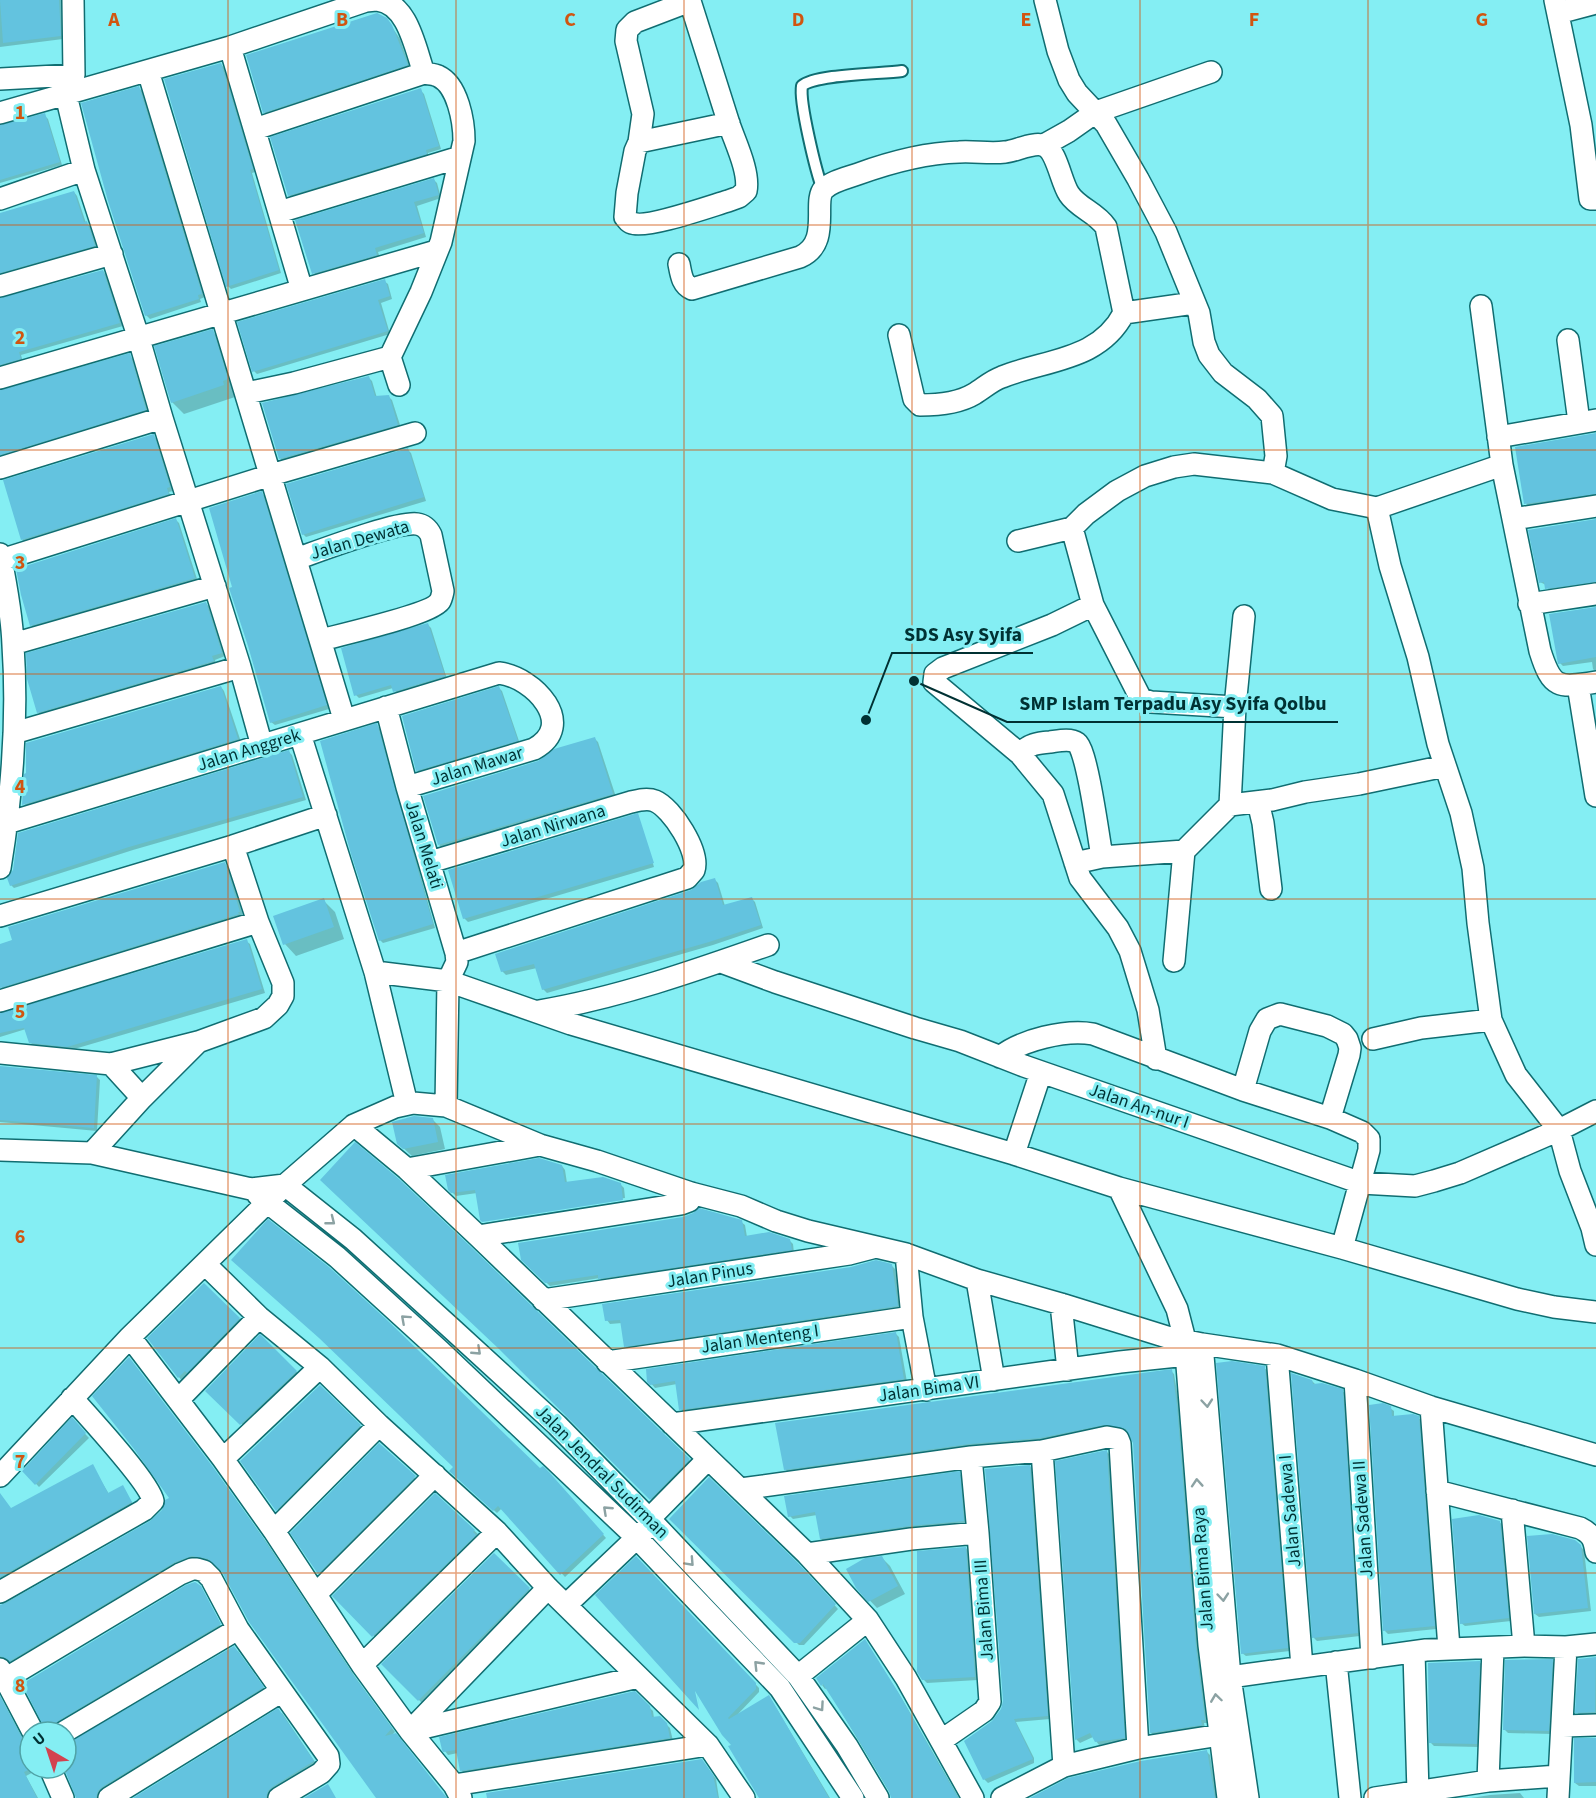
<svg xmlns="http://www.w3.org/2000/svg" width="1596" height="1798" font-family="'Source Sans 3',sans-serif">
<rect width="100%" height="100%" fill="#84eef3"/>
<!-- shadow -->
<path fill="#0003" d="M0,0H62L63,39L0,47Z
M390,24L400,39L410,68L268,116L264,112Z
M221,64L224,68L255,172L252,173L281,273L231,289L228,286Z
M139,88L142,91L205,297L200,299L201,302L150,319L146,315Z
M420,90L424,94L441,149L428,153L429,157L293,199L289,195Z
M44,115L48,119L62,165L0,183V127Z
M434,180L437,183L441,198L417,206L426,237L378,252L380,258L317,276L314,273Z
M74,192L77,196L86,223L90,226L98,249L0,277V214Z
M103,271L106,275L123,326L21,355L23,362L0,370V300Z
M384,281L388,284L392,299L381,303L390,334L257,374L254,371Z
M212,331L224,343L239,391L234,393L235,397L184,414L172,402Z
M129,355L133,359L149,413L0,459V392Z
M369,378L372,381L377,398L389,397L392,400L401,428L284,462L280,459Z
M1596,434V497L1529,507L1526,504Z
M153,436L157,439L173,491L169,492L171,497L25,543L22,540Z
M408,450L411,453L426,501L306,537L303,534Z
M261,493L265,496L329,709L275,725L271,722L234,588Z
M176,520L179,523L198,582L35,628L31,625Z
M1596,520V586L1550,592L1546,585L1540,582Z
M206,603L209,607L225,656L215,660L216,665L42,716L38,712Z
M1596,608V672L1593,669L1592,662L1563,666L1560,663Z
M427,624L431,628L447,679L398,695L393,688L359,698L356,695Z
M221,687L224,691L241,742L27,808L24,805Z
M499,688L502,691L520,744L421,774L417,770Z
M377,725L380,729L435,928L383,943L380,940Z
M595,739L598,742L616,797L442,848L439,845L538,763Z
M289,752L292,755L306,800L133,850L14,888L11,885Z
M638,815L654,867L468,922L464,918Z
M224,863L228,867L243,915L241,916L242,918L5,991L1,987L0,945Z
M714,879L718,883L725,906L751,898L755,902L763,928L713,945L547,993L543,989L537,968L506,975L502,971L692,891Z
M323,900L335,912L344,939L296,956L285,944Z
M246,941L250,944L265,993L71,1050L34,1046L30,1042L26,1029L0,1037V1015Z
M0,1067L97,1077L100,1080L97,1131L0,1122Z
M432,1119L440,1127L445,1149L412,1156L398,1143Z
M562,1166L565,1170L567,1183L620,1184L624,1188L625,1198L482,1220L477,1193L456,1196L449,1189Z
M626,1201V1203L487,1225L485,1223Z
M741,1222L745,1225L747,1237L789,1240L793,1244L794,1253L603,1282L600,1278L550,1286L522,1259Z
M468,1246L692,1463L654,1502L505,1353Z
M891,1265L895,1269L901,1309L629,1349L625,1346L622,1323L610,1324L607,1320Z
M204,1285L243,1322L191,1375L189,1373L182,1381L149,1338Z
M896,1334L899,1337L907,1382L684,1413L681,1409L677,1384L655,1388L649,1381Z
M260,1337L300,1375L245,1427L207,1391Z
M1264,1368L1268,1371L1290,1651L1246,1656L1242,1653Z
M1171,1371L1174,1374L1180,1409L1199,1651L1208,1723H1204L1205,1728L1155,1736L1151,1733L1134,1443L1128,1431L1109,1427L1044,1441L789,1473L785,1469Z
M1312,1381L1316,1385L1342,1391L1346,1394L1360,1636L1317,1641L1314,1638Z
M320,1387L363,1429L280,1513L242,1461Z
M1390,1408L1394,1411V1418H1418L1422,1421L1436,1629L1388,1634L1385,1631Z
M72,1420L89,1438L39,1487L24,1471Z
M380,1445L418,1481L322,1576L292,1533Z
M1107,1452L1110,1455L1127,1741L1099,1745L1093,1737L1080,1743L1076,1739L1057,1462Z
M92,1466L109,1494L123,1487L134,1506L0,1583V1510L12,1509Z
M1030,1466L1033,1470L1050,1719L1016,1722L1034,1758V1763L988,1783L984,1779L993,1722L1002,1710L1004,1701Z
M540,1470L552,1477L606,1538L565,1577L502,1508L497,1513L454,1474Z
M216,1472L267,1543L355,1677L395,1732L391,1736L447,1798H378L223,1571L217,1565L202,1559L192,1560L14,1664L4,1659L0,1661V1606L151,1522Z
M959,1473L962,1476L967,1524L825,1542L821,1539L817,1515L793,1519L790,1516Z
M435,1495L478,1534L475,1537L478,1539L377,1639L334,1596Z
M671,1518L801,1568L838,1609L804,1645H799Z
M1499,1522L1503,1525L1511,1621L1465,1626L1461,1623Z
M1575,1541L1584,1550L1591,1611L1539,1617L1535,1614Z
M966,1548L969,1552L978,1680L927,1683L923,1679Z
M494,1555L532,1592L422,1703L383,1664Z
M636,1558L759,1688V1692L738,1714L772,1701L830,1798H761L734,1746L697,1693L700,1709L695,1684Z
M882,1558L890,1566L905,1594L877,1608L857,1587Z
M199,1587L222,1629L55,1732H47L24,1684Z
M865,1641L901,1697L959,1798H893L827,1688L825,1689L822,1685Z
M238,1651L266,1691L100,1798H78L65,1768L66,1746Z
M1596,1658V1716H1580L1577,1712L1580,1660Z
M1552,1661L1555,1664L1552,1734L1508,1733L1504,1729Z
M1479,1662L1483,1665L1479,1747L1434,1746L1431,1743Z
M634,1693L653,1711L654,1718H660L670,1728L673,1741L465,1774L461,1770L458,1753L448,1755L445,1751Z
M0,1696L25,1743L30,1745V1768H41L26,1776L38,1798H0Z
M282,1713L317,1765L271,1798H136Z
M1596,1738V1786H1579L1575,1783Z
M1207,1752L1210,1755L1217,1798H1033Z
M705,1764L716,1779L719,1798H488Z
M1520,1793L1524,1798H1471L1490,1795Z"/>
<!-- building -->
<path fill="#63c3df" d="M0,0H59L61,36L3,43Z
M377,13L387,18L392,25L408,65L263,113L246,55Z
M221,63L253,169L250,170L279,270L226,287L164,79Z
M139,86L202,294L198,295L199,299L145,316L108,201L81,103Z
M421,88L439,146L426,150L427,154L288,196L270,137Z
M45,113L60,162L0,180V125Z
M434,178L439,195L414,202L424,233L375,248L377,255L312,274L295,220Z
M74,191L84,222L87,221L95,246L0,273V213Z
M103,270L120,323L19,352L21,359L0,365V298Z
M385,279L390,296L378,300L388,331L252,372L237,322Z
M213,329L228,379L223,381L224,385L171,403L154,346Z
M130,353L146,410L0,455V390Z
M369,376L375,396L389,395L398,425L279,459L262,403Z
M1596,433V494L1524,504L1515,447Z
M154,434L170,487L167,488L169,494L21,540L3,480Z
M408,448L424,497L302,535L286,484Z
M262,491L327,705L270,723L248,646L229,588L232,587L209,508Z
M176,518L195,578L30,626L21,595L16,569Z
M1596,519V582L1545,589L1544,582L1539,583L1528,530Z
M206,602L222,653L212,656L214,661L37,713L27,679L26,653Z
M1596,607V657L1558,664L1549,614Z
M428,623L445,676L393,692L391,685L354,696L341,648Z
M221,686L238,739L22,805L24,774L26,773V743Z
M499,686L518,741L416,771L402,716Z
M377,723L433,924L379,941L351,854L320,741Z
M595,737L613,794L438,845L423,796L538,761L554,749Z
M289,750L303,797L129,847L10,886L7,878L13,870L18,833Z
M638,813L654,863L463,919L448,870Z
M225,862L240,912H238L239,914L0,988V944L12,940L8,927Z
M715,878L723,905L752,897L761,925L709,942L542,990L534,964L501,972L495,954L691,890L701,882Z
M324,898L334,927L283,945L273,916Z
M247,939L262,989L67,1047L29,1043L24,1028L0,1033V1013Z
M0,1066L97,1075L94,1128L0,1120Z
M414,1116L433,1118L438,1142L403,1149L397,1144L392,1122Z
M355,1142L399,1179L469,1245L690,1459L650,1500L499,1349L320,1180Z
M539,1158L562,1165L565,1182L603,1177L621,1183L623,1200L482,1222L480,1220L475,1190L451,1193L448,1190L445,1175Z
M699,1208L742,1220L745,1236L769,1232L790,1239L792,1250L598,1279V1275L545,1283L521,1260L518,1243L683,1217L693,1213Z
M268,1219L329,1267L387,1320L540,1468L543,1466L549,1472L604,1534L560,1575L498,1506L493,1511L449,1471L453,1467L319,1338L231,1260Z
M876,1260L892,1264L898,1306L624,1347L620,1320L605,1321L602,1304L851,1267Z
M204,1283L240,1318L187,1373L185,1371L178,1378L147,1338Z
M896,1332L904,1379L679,1410L675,1381L650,1385L647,1382L646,1369Z
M260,1334L297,1371L240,1425L205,1391Z
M129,1357L213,1467L263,1538L351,1672L392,1728L385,1736L396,1733L447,1798H376L249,1622L222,1572L208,1559L192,1556L175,1562L10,1661L0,1656V1605L6,1603L150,1521L162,1510L165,1500L169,1498L134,1449L92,1396Z
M1232,1361L1265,1366L1288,1648L1241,1654L1216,1363Z
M1172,1369L1177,1405L1196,1647L1205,1720H1201L1202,1725L1150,1733L1133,1443L1126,1429L1104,1425L1040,1438L969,1444L784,1470L775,1423Z
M1291,1373L1312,1380L1313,1384L1322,1383L1343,1389L1358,1633L1312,1638Z
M320,1385L361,1425L276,1511L240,1461Z
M1383,1403L1391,1406L1392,1416L1413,1414L1419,1416L1435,1626L1383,1631L1369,1405Z
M72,1417L86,1433L35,1485L22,1471Z
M379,1443L416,1476L318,1574L290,1533Z
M1107,1450L1125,1738L1095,1742L1090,1733L1075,1740L1055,1461Z
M93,1464L108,1493L123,1485L132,1502L0,1577V1493L11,1508Z
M1030,1465L1048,1716L1014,1719L1033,1759L983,1780L964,1741L992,1721L1001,1709L1003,1701L985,1469Z
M960,1471L964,1521L909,1526L820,1539L815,1512L788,1517L784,1496Z
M709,1477L798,1563L836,1604L800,1643H794L669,1519Z
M435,1493L475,1530L473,1532L476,1535L372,1637L332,1596Z
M1479,1515L1500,1521L1509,1618L1460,1624L1452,1519Z
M1552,1534L1575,1540L1581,1545L1588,1608L1534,1614L1527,1536Z
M966,1547L975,1677L922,1680L917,1672V1551Z
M494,1553L530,1588L418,1701L381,1664Z
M636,1556L756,1683V1689L728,1718L729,1719L769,1695L829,1798H759L728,1746L731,1745L722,1735L695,1691L699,1710L595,1595Z
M882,1556L898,1586L868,1602L856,1588L846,1569L865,1558Z
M195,1582L201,1586L221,1624L58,1721L52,1727L46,1731L22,1684L186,1585Z
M865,1639L898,1692L958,1798H891L889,1791L858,1739L823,1684L821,1686L816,1678Z
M234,1646L264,1687L102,1787L98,1791L96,1798H76L64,1768H66V1744Z
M1596,1657L1595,1712L1575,1713L1578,1659Z
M1553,1659L1549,1731L1503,1730L1505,1660Z
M1480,1661L1477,1744L1429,1743L1428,1663Z
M635,1691L650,1706L652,1717L660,1716L667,1723L670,1738L460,1771L456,1750L443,1752L442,1750L439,1737Z
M0,1696L22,1738L30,1744V1769L24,1772L37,1798H0Z
M278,1708L314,1761L272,1787L268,1791L266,1798H133Z
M1574,1738H1596V1782L1574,1783Z
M1207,1750L1215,1798H1030L1068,1778L1141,1761Z
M702,1759L713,1775L718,1798H487L486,1793Z
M328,1784L336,1798H304Z"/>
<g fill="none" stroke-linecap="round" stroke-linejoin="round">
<!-- service casing -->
<g stroke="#106d71" stroke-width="14">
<path id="service" d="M823,190C816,172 799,102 802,86C815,74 881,74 902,71"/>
</g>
<!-- minor casing -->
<g stroke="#106d71" stroke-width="24">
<path id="minor" d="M690,0V1C703,42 716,83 729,124C735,142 750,172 746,191L739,197L728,201C711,206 646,229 632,223C628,222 628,220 625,217L627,193L635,151L639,142L643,114L626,41L627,30L635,22L690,1
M1045,0L1058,51L1069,80L1077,93L1106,124L1138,179L1166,232L1199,313L1204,342L1209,355L1223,373L1257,399L1272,416L1276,456L1273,473L1332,499L1377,508L1390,566L1418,657L1438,744L1461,813L1473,868L1478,923L1491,1020L1516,1075L1559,1130L1570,1171L1592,1228L1596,1245
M1555,0L1581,125L1590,199H1596
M1558,13L1596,3
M230,47L302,290
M148,71L344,719
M0,79L74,75L73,0
M66,95L84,170L139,339L162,418L240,667L262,746
M0,113L230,47L366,1L376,0
M255,129L424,73
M639,142L729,123
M1044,145L1069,131L1096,112L1211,72
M0,199L84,170
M279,212L460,157
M679,264C681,274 682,285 692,289L800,257C832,243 812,201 824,189C832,181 847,178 858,174C891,162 924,153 959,152C975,151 990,154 1005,152C1016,151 1035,141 1045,146C1057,152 1061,182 1069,194C1078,208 1096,212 1106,227L1124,313
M0,286L112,254
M1481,306L1502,465L1540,651C1552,689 1558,688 1596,682
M899,335L914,399L920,405C938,405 959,403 974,394C984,388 991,381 1002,377C1047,359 1099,361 1124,313L1194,303
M1568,340L1579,422
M390,357L399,385
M0,378L436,251
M247,393L294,383L390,357L421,292L441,242L464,141C464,122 458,85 438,76C434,74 428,74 424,73C415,48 408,3 377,0
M1498,437L1596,420
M0,468L162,418
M1377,508L1502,465
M1513,519L1596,506
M1072,528L1093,605L1052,625L943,668L935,674L934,682L1020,754L1053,794L1080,878L1118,928L1130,951L1148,1010L1156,1059
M1018,541L1072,528L1086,514L1117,491L1145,476L1174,467L1194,464L1273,473
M0,554C6,584 12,615 13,645C18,719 12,795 0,868
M296,559C319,551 397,521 417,524C424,525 428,529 431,535L443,591C443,592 441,600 440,601C432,614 340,635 321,640
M1,560L271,475L415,433
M1529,604L1596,594
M1093,605L1141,699L1151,702L1235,707
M13,644L215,586
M1578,685L1596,796
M386,707L407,787L456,953L457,962L448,981L446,1106
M14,733L240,667
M300,734L375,972L407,1104
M1020,754C1028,744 1038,743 1050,742C1058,741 1070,738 1077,743C1087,750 1099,840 1102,857
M1258,802L1263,823L1271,889
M1230,805L1235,707L1244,616
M7,823L499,673C534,677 578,725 534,749L407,787
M430,862L631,802C639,800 648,798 655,801C672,808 700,852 694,870L687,878L456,953
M1075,863L1102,857L1184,851L1230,805L1272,800L1305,792L1359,784L1445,766
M0,916L233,846L326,815
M1174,961L1184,851
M721,962L775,982L915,1028L960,1041L1024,1066L1361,1183L1415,1186L1434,1181L1460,1173L1559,1130L1596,1111
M375,972L448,981L571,1024L1014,1154L1119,1188L1342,1248L1517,1299L1554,1307L1596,1312
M0,1001L258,922
M539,1011C617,998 694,971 768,945
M1373,1039L1421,1028L1491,1020
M0,1053L111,1064L198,1042L264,1018L278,1005L283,996V983L258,922L233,846
M1000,1057C1021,1040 1066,1029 1093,1034L1243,1090L1330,1118L1362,1132L1369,1139V1150L1342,1248
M111,1064L142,1098
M1243,1090L1260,1031L1267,1019L1280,1014L1327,1026L1343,1034L1347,1039L1350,1048L1349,1055L1330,1118
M354,1125L407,1169L478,1236L807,1554L868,1620L906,1678L973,1798
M0,1150L92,1153L251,1189L285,1185L353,1239L451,1328L557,1425L658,1528L798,1676L847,1746L878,1798
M92,1153L142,1098L197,1043
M1014,1154L1041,1072
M407,1169L540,1145
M1119,1188L1177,1309L1185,1340L1209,1645L1228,1798
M258,1195L337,1257L440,1351L636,1537L780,1688L853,1798
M478,1236L681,1204L689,1201L691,1193
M906,1254L912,1317L926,1390
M205,1264L259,1317L320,1367L379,1425L497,1532L548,1588L708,1745L744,1798
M977,1280L994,1380
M543,1300L849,1254L872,1248
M1061,1304L1068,1370
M130,1337L223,1459L274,1531L362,1665L410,1731L454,1785L461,1798
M1202,1344L1230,1677L1248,1798
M1277,1355L1302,1667
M607,1362L912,1317
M1355,1380L1372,1658
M179,1399L259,1317
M1431,1407L1449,1648
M672,1424L1120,1362L1187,1355
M1042,1451L1064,1766
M223,1459L320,1367
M0,1476L130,1337L285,1185L354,1125L395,1107L413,1103L446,1106L540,1145L597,1161L691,1193L741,1206L776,1221L808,1231L906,1254L977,1280L1061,1304L1167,1337L1202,1344L1277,1355L1355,1380L1431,1407L1596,1455
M741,1489L971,1457L1042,1451L1107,1437L1118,1439L1120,1444L1138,1748
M1437,1491L1580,1528C1592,1534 1594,1539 1596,1552
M1512,1510L1524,1646
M649,1519L708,1459
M274,1531L379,1425
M807,1554L911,1539L978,1533
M0,1592L144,1510L153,1501C150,1483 88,1416 72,1398
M316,1594L435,1475
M566,1605L646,1529
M1414,1652L1418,1793
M1336,1662L1350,1798
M362,1665L497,1532
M0,1669L33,1732
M798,1676L868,1620
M1230,1677L1426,1650L1524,1646L1566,1647L1596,1644
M5,1679L180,1574L192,1569H197L204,1571L211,1578L238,1629L328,1756L329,1764L321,1773L279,1798
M1563,1726L1596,1725
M410,1731L638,1677
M410,1731L548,1588
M64,1732L238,1629
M942,1740L984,1711L990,1702L978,1533L971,1457
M50,1768L63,1798
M1488,1781L1493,1648
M454,1785L708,1745
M109,1798L282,1691
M1002,1798L1064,1766L1138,1748L1233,1733
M1375,1798L1488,1781L1558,1776
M1558,1798L1566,1647"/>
</g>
<!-- service -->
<use href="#service" stroke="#fff" stroke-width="10"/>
<!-- minor -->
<use href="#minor" stroke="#fff" stroke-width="21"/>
</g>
<!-- one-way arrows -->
<defs><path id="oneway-chevron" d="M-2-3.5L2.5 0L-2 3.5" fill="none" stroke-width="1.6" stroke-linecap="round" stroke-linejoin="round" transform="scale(1.5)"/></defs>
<g stroke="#8ca2a3">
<use href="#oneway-chevron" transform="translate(331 1221) rotate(38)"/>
<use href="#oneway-chevron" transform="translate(405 1319) rotate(-138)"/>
<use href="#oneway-chevron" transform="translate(477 1351) rotate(43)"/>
<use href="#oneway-chevron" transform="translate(1207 1403) rotate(85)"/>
<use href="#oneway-chevron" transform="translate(1197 1483) rotate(-94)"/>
<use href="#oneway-chevron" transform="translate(607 1510) rotate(-137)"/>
<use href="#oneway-chevron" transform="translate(690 1562) rotate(47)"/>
<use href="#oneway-chevron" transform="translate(1223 1597) rotate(85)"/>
<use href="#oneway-chevron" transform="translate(758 1665) rotate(-134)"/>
<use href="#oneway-chevron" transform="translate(1216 1698) rotate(-98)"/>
<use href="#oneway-chevron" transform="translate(820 1707) rotate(55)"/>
</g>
<!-- grid -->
<path fill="none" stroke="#d15510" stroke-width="1.5" stroke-opacity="0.55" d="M228,0V1798M456,0V1798M684,0V1798M912,0V1798M1140,0V1798M1368,0V1798M0,225H1596M0,450H1596M0,674H1596M0,899H1596M0,1124H1596M0,1348H1596M0,1573H1596"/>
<g text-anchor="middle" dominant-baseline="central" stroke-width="6" stroke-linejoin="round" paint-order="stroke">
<!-- street labels -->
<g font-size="18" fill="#003133" stroke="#84eef3">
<text transform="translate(360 540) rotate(-16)">Jalan Dewata</text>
<text transform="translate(249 750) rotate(-17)">Jalan Anggrek</text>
<text transform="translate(477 766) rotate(-17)">Jalan Mawar</text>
<text transform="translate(553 826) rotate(-17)">Jalan Nirwana</text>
<text transform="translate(424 845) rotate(73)">Jalan Melati</text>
<text transform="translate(1139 1106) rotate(19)">Jalan An-nur I</text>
<text transform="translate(710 1275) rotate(-9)">Jalan Pinus</text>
<text transform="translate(760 1339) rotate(-8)">Jalan Menteng I</text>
<text transform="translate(929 1389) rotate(-8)">Jalan Bima VI</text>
<text transform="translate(602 1472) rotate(45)">Jalan Jendral Sudirman</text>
<text transform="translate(1290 1511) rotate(-95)">Jalan Sadewa I</text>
<text transform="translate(1363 1519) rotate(-94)">Jalan Sadewa II</text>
<text transform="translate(1203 1569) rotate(-94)">Jalan Bima Raya</text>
<text transform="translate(984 1610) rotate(-94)">Jalan Bima III</text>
</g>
</g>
<g font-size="20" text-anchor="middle" font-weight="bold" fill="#d15510" stroke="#84eef3" stroke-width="6" stroke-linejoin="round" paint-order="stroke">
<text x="114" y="26">A</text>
<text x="342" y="26">B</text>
<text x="570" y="26">C</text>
<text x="798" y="26">D</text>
<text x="1026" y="26">E</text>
<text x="1254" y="26">F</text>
<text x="1482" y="26">G</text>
<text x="20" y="119">1</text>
<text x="20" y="344">2</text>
<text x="20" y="569">3</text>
<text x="20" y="793">4</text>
<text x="20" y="1018">5</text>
<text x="20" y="1243">6</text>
<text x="20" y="1468">7</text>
<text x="20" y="1692">8</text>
</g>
<!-- callouts -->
<path fill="none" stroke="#003133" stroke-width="2" d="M866 720L892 653H1033M914 681L1007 722H1338"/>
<g fill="#003133" stroke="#84eef3" stroke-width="2">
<circle cx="866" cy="720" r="6"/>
<circle cx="914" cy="681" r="6"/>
</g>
<g font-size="20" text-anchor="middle" font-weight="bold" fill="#003133" stroke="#84eef3" stroke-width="6" stroke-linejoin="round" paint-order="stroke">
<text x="963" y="641">SDS Asy Syifa</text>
<text x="1173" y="710">SMP Islam Terpadu Asy Syifa Qolbu</text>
</g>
<!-- north arrow -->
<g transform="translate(48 1750) rotate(321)"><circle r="28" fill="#84eef3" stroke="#4fa2a6" stroke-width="1.5"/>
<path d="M0-4.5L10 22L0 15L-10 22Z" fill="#d2424f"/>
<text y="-9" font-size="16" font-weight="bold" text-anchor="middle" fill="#003133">U</text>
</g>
</svg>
